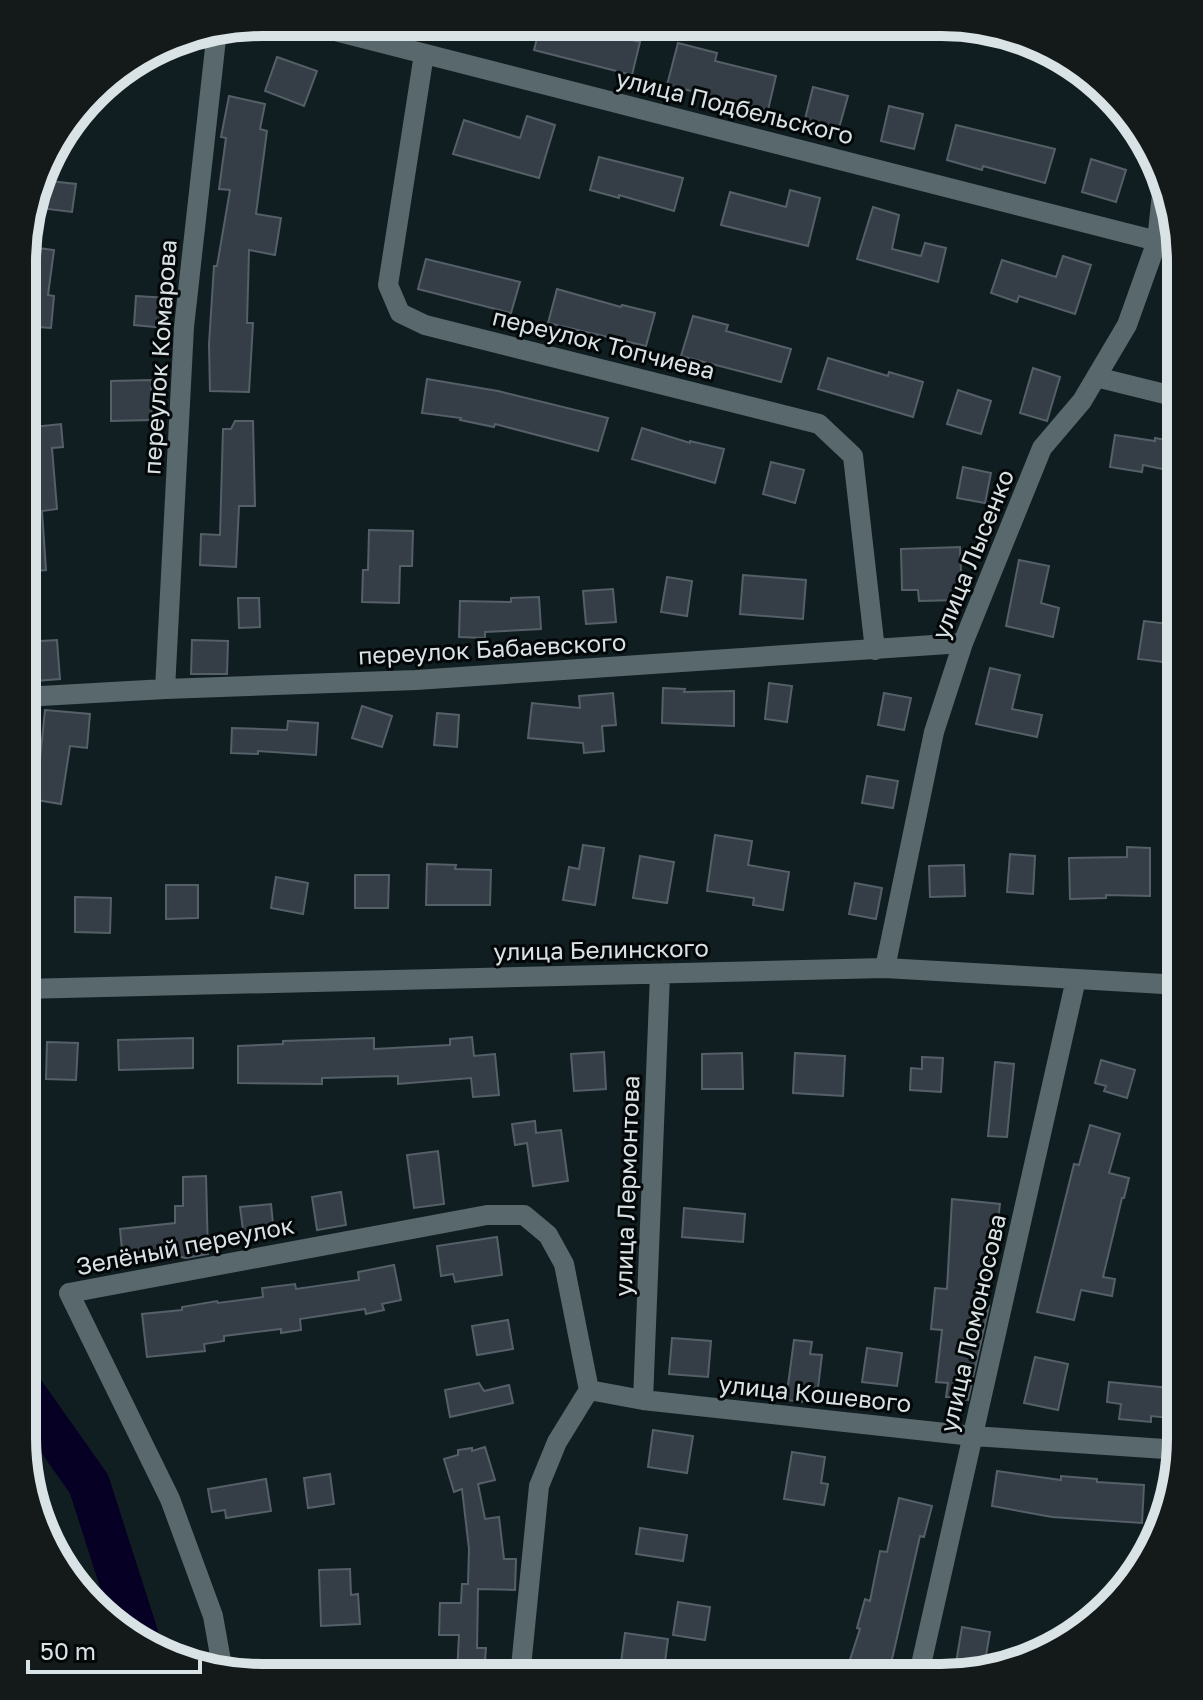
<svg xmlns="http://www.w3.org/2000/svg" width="1203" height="1700" font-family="'Golos Text',sans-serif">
<rect width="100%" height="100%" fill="#111e21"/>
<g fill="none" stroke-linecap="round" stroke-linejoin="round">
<!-- river -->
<path stroke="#060025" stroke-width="42" d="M22,1389L89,1484L138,1637"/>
</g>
<!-- building -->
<path fill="#353e47" stroke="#555f68" stroke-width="2" d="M541,23H569L640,42L632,75L534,50Z
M678,43L717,53L715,61L776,76L768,110L667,85Z
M277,57L317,71L304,106L265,91Z
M813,87L848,96L839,128L805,119Z
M229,96L265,104L260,129L267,131L256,214L281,218L275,255L249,250L247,323H253L249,392L210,391L209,344L214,266H217L230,190L219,189L226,138L221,137Z
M889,106L923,114L914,149L881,141Z
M527,116L555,125L539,178L453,154L464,120L520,138Z
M956,125L1055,149L1045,183L983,166L982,170L947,160Z
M599,157L683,178L674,211L619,195V198L590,190Z
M1091,159L1126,170L1116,202L1082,192Z
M41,180L76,184L72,212L32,207Z
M790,190L820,198L808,246L721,225L730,192L786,207Z
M873,207L899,215L892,249L921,256L925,243L946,248L938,282L857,259Z
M24,246L54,250L48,295L54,296L51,328L24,326Z
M1063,256L1091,265L1075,314L1019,296L1017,302L991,293L1002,260L1056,277Z
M426,259L520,282L511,313L418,289Z
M557,289L621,307L622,305L655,313L646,346L548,323Z
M136,296L168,298L165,328L134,325Z
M693,316L728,325L726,331L791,349L781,382L681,356Z
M828,358L888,376L889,372L923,382L913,417L818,389Z
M1033,368L1060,377L1047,421L1020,413Z
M427,379L498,391L608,418L598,451L495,424L494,427L460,420L461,418L422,413Z
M151,380L152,420L111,421V381Z
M958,390L991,401L981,434L947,424Z
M235,421H253L255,506H239L236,567L200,565L201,534L220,535L223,429H231Z
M61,424L63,447L52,448L57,509L42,511L46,570L24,572V428Z
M642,428L690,443V441L724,449L715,483L632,459Z
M1115,435L1155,441V438L1181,443L1177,472L1143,465L1142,472L1110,467Z
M771,462L804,470L795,503L763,494Z
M963,467L991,473L985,503L957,498Z
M369,530L413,531L412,566H400L399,603L362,602L363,570H368Z
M960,547L962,600L919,601L918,590H902L901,549Z
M1019,560L1049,566L1041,603L1059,608L1053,637L1006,626Z
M743,575L806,580L803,619L740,614Z
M667,577L692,581L687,616L661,612Z
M613,589L616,622L586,624L583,591Z
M539,597L541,629L485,632V638L459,637L460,601L511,602V598Z
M238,598H259L260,627L239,628Z
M1144,621L1177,625L1171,663L1138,659Z
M57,640L60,679L23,682V642Z
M192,640L228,641L227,674H191Z
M990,668L1020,675L1012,709L1042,715L1037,737L976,724Z
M769,683L792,686L787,722L765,719Z
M663,688L685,689L684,692L734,691V726L662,723Z
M613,693L616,725L602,726L604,751L584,753L583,743L528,738L532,703L580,708L579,696Z
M884,693L911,698L904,730L878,725Z
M362,706L392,716L382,747L352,738Z
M45,710L90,714L87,748L70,746L61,804L24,798L29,768L39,770Z
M437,713L459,715L457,747L434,745Z
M288,721L318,723L316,755L258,751V754L231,753L232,728L287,730Z
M867,776L898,781L893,808L862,803Z
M715,835L752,841L748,865L789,872L783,910L753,905L754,898L707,891Z
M583,845L604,848L595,905L563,900L569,867L579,869Z
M1127,847L1150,848V896L1106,895V898L1070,899L1069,858L1127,857Z
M1010,854L1035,856L1033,894L1007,892Z
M640,856L674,862L667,903L633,898Z
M427,864L456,865L455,869L491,870L490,905H426Z
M964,865L965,896L930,897L929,866Z
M355,875H389L388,908H355Z
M276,877L308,883L303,914L271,908Z
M855,883L882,888L876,919L849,914Z
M166,885H198V918L166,919Z
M75,897L111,898L110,933L75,932Z
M472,1037L474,1056L495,1054L499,1095L473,1097L471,1078L398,1084V1076L322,1078V1084L238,1083V1046L283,1044V1041L374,1038V1049L450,1045V1039Z
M193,1038V1068L119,1070L118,1040Z
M47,1042L78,1043L76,1080L46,1079Z
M604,1052L606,1089L574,1091L571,1054Z
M742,1053L743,1089H702V1054Z
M795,1053L845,1056L843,1096L793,1093Z
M922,1057L943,1058L941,1092L910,1090L911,1068L922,1069Z
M1101,1060L1135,1070L1127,1098L1104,1091L1106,1086L1095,1083Z
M995,1062L1014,1064L1007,1137L988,1136Z
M535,1121L536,1133L561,1130L568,1181L533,1186L527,1143L515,1145L512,1124Z
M1090,1125L1120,1134L1109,1173L1129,1178L1124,1198H1122L1103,1277L1115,1279L1112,1296L1081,1290L1074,1320L1037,1312L1074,1164L1079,1165Z
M438,1151L444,1204L414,1208L407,1155Z
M206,1176L208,1254L186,1258L176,1256L123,1261L120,1229L175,1223V1206H183V1177Z
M341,1192L346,1225L317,1230L312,1197Z
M952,1199L1000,1204L996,1237H991L984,1305L989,1306L968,1400L946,1397L948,1383L936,1382L942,1330L931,1329L935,1288L947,1289Z
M271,1204L274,1234L244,1238L240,1207Z
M684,1208L745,1214L743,1242L682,1237Z
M497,1237L502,1275L455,1282L453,1274L441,1276L437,1246Z
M394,1265L401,1300L382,1304L384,1310L366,1314L365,1309L300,1319L301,1330L281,1333V1329L224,1336V1341L204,1344L205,1351L147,1357L142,1314L182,1310V1307L217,1301L218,1303L263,1297L262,1288L295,1284L296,1289L359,1280L358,1272Z
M508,1320L513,1349L477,1355L472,1326Z
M672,1338L711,1341L708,1377L669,1374Z
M794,1340L812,1342L810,1354L822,1355L818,1388L805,1387L802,1402L786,1400Z
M867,1348L902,1353L897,1386L862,1382Z
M1035,1357L1068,1364L1058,1410L1024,1403Z
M1109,1382L1180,1389V1419L1151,1416V1422L1119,1419L1121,1404L1107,1402Z
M479,1383L484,1391L509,1385L513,1403L450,1417L445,1390Z
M653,1430L693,1436L687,1473L648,1467Z
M485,1447L495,1480L478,1484L485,1519L499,1517L504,1559H516L515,1590L478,1589L477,1648H486L484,1675L457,1673L459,1635H439L440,1603H461L462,1584H468L469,1549L462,1489L454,1492L444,1459L458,1455V1450L472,1448V1451Z
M792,1452L825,1457L821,1483L828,1484L824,1505L784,1499Z
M997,1471L1061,1480V1476L1097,1479V1482L1144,1485L1142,1523L1052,1517L992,1506Z
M330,1474L334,1504L308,1508L304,1478Z
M266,1479L271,1511L226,1518L225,1510L212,1512L208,1489Z
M899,1498L932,1506L924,1537L920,1536L893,1655L886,1678H844L860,1629L857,1628L865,1599L870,1601L880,1551L887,1552Z
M640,1528L687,1535L683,1561L636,1554Z
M350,1569L351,1595L358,1594L360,1624L321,1626L319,1570Z
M678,1602L710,1607L705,1640L673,1635Z
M962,1627L990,1632L984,1668L954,1675Z
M625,1633L668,1639L663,1677H619Z"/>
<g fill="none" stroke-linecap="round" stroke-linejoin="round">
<!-- minor -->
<path stroke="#59686c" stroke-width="20" d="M300,22L1157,241
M946,24L1008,39
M424,54L388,285L400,313L425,325L819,424L853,456L875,650
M1096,377L1181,398
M165,689L184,327L217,30
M23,697L165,689L416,680L963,643
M885,968L934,732L963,643L1042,448L1082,401L1127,325L1157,241L1163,184
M23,989L885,968L1181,985
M589,1390L643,1400L973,1436L1180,1450
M643,1400L660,974
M223,1672L213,1616L170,1499L69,1293L487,1215H524L548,1235L564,1264L589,1390L557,1442L539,1486L520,1677
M918,1678L1076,979"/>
</g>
<g text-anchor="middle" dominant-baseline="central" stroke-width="6" stroke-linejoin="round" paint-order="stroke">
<!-- street labels -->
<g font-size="24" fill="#d9e2e4" stroke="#030708">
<text transform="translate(735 106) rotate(14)">улица Подбельского</text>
<text transform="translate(604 343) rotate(14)">переулок Топчиева</text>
<text transform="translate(159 357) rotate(-86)">переулок Комарова</text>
<text transform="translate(972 554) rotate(-68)">улица Лысенко</text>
<text transform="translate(492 648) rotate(-3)">переулок Бабаевского</text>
<text transform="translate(601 949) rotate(-1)">улица Белинского</text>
<text transform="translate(626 1186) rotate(-88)">улица Лермонтова</text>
<text transform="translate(185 1245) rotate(-11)">Зелёный переулок</text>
<text transform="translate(972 1323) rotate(-77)">улица Ломоносова</text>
<text transform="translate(815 1393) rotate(6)">улица Кошевого</text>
</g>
</g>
<!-- crop -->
<path d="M0 0H1203V1700H0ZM262 36H941A226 226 0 0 1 1167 262V1438A226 226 0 0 1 941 1664H262A226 226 0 0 1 36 1438V262A226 226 0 0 1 262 36Z" fill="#14191a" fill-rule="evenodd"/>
<path fill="none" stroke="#d9e2e4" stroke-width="10" d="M262 36H941A226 226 0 0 1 1167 262V1438A226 226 0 0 1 941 1664H262A226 226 0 0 1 36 1438V262A226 226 0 0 1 262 36Z"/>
<!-- scale -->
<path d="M28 1660v12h172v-12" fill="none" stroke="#d9e2e4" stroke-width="4"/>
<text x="40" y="1660" font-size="24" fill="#d9e2e4" stroke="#030708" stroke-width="6" paint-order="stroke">50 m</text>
</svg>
